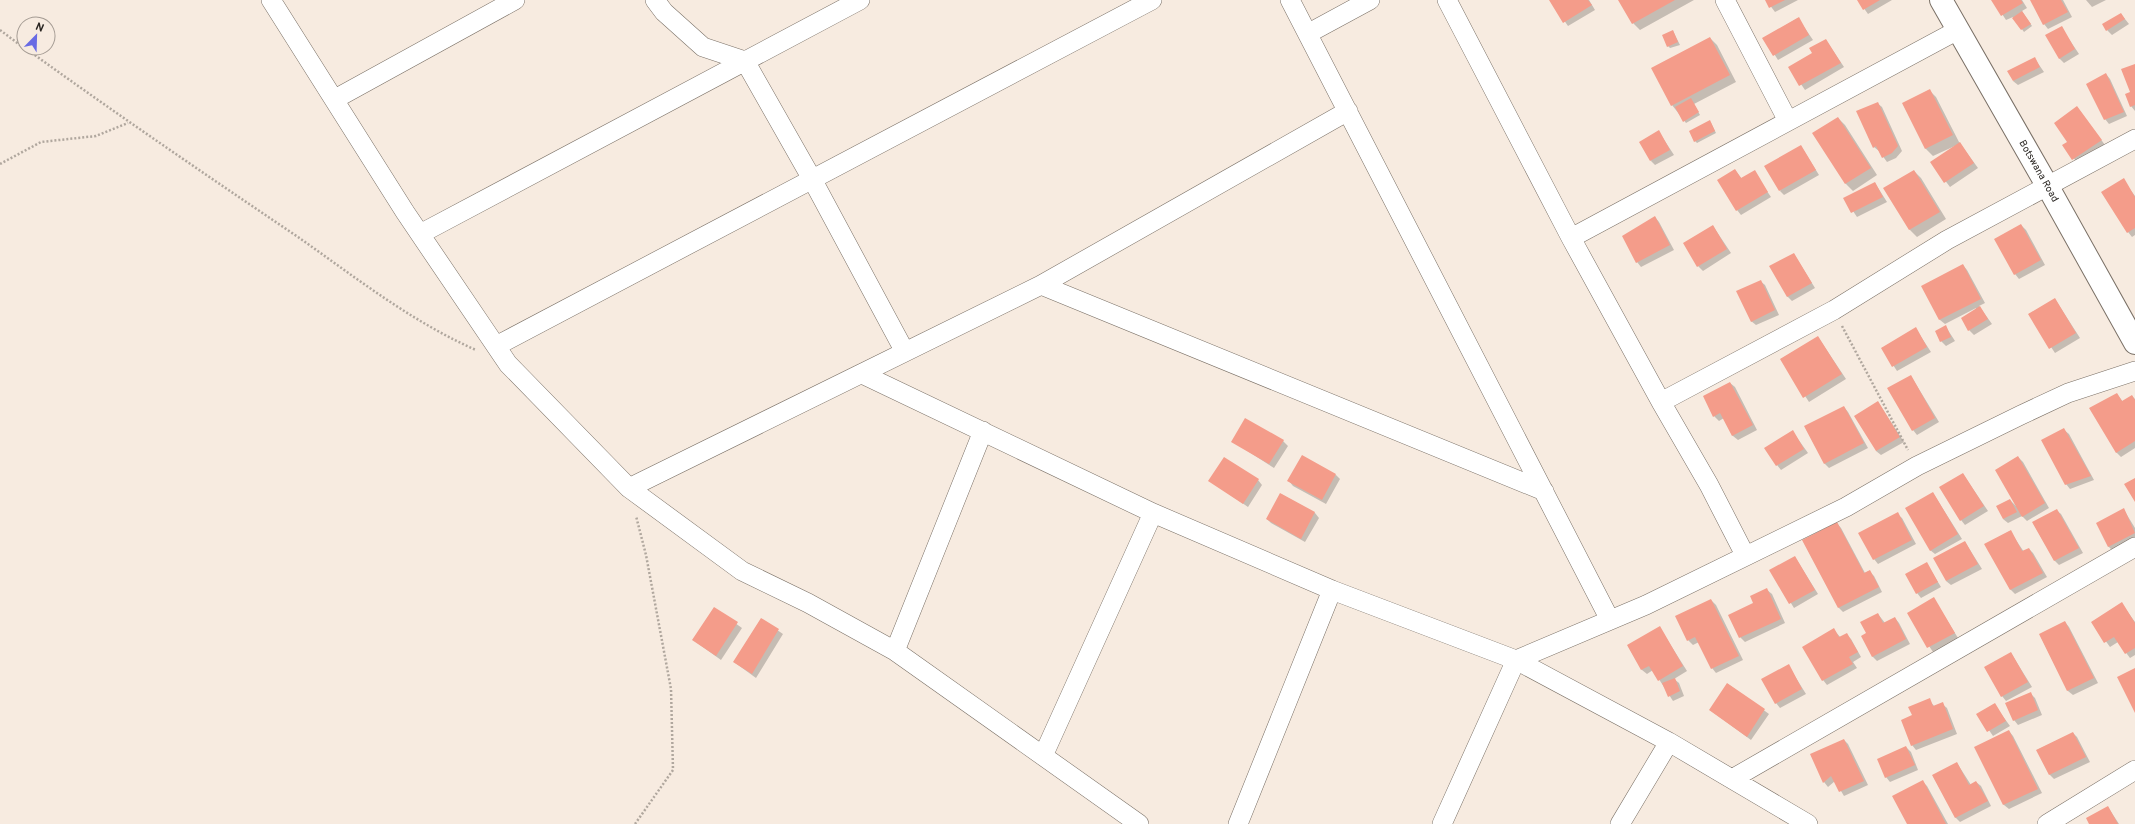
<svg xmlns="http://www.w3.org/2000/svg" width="2135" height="824" font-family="Overpass,sans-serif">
<rect width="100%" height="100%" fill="#f7ebe0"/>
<!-- shadow -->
<path fill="#0003" d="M1550,0H1589L1595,10L1568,26Z
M1619,0H1694L1640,30L1633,23Z
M1766,0H1798L1775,12Z
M1858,0H1892L1868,14Z
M1993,0H2022L2027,8L2022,11L2032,26L2024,32L2013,17L2006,20Z
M2031,0H2063L2072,17L2048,29L2044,24Z
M2086,0H2106L2092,7Z
M2121,14L2129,24L2112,35L2107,30Z
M1798,18L1813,40L1778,60L1764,38Z
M2061,27L2079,54L2064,63L2059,58Z
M1673,31L1680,45L1670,48L1668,46Z
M1710,38L1717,45L1736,82L1694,104L1700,115L1686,123L1672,105Z
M1826,40L1844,67L1805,90L1790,68L1814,54Z
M2035,59L2044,72L2018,85L2013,81Z
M2135,65V111L2131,106Z
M2106,74L2110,79L2127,116L2109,124L2105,119Z
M1929,90L1936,97L1959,142L1978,168L1950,187L1931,162L1957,145L1933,156L1926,149L1903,104Z
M1877,103L1882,107L1902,151L1896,158L1887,162L1879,151L1874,147Z
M2077,107L2105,145L2078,164L2064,145L2069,142Z
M1838,118L1845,125L1877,175L1853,191L1846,184L1814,133Z
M1711,123L1716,133L1697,143L1695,141Z
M1659,132L1674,155L1655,165L1651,161Z
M1801,146L1819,175L1784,195L1780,191Z
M1735,170L1742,179L1754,172L1771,197L1741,215L1737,210Z
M1914,171L1921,178L1946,219L1917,237L1910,230L1885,188Z
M2123,180L2135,196V235L2132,237L2128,232Z
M1875,183L1887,202L1857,217L1845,199Z
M1655,217L1659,222L1674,250L1641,267L1637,262Z
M2021,225L2026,230L2045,265L2019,279L2015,274Z
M1713,226L1731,253L1703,271L1698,266Z
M1794,254L1815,288L1792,301L1787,296Z
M1963,265L1967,270L1985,303L1979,306L1992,324L1974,335L1969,330L1976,308L1945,324L1940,320L1923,286Z
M1760,281L1765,285L1779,315L1756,325L1751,321Z
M2055,299L2080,338L2055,353L2029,314Z
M1946,327L1955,341L1946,346L1941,341Z
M1916,329L1931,352L1897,371L1882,348Z
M1818,337L1846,379L1809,402L1781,359Z
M1911,376L1939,422L1917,435L1913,430Z
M1730,383L1735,387L1757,430L1738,440L1733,436L1724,418L1719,421L1714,416Z
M2117,394L2123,402L2132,396L2135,399V448L2121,457L2116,452Z
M1878,402L1904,442L1881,455L1876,451Z
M1844,407L1848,412L1868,448L1829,468L1825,464L1805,427Z
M2064,430L2069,434L2094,480L2070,489L2066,484Z
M1793,432L1808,453L1781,470L1777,465Z
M1232,441H1283L1288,446L1274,468Z
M2018,457L2023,462L2049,508L2027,521L2022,516L2008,523L2003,519L2010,500L2016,506Z
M1963,474L1988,511L1965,525L1961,520Z
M1336,475L1340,479L1326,504L1293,486L1289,481Z
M1258,480L1262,485L1248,507L1210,481Z
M1933,493L1962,539L1935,554L1930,550Z
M1281,494L1315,513L1319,518L1305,542L1271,523L1267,519Z
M2056,510L2061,514L2083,553L2059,565L2055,561L2033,523Z
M2124,510L2135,528V539L2113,551L2108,546Z
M1897,514L1902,518L1916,544L1878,564L1874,559Z
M1837,523L1841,528L1865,573L1869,571L1874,576L1882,592L1843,612L1839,608L1803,541Z
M2010,531L2024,552L2029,549L2033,553L2047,577L2015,594L2011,590L1986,544Z
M1965,542L1982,569L1951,585L1946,581Z
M1795,557L1818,594L1794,608L1771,571Z
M1927,564L1941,587L1921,598L1917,593Z
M1767,590L1772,594L1785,623L1745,642L1740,637L1754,604Z
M1934,599L1958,638L1933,652L1908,614Z
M1711,600L1716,605L1743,660L1716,673L1712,668L1699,642L1693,645L1688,640Z
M2122,604L2135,622V655L2130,658L2118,642L2110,647L2092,622Z
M714,608L742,628L721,660L693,640Z
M1878,614L1885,623L1895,618L1899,623L1910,644L1877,661L1873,657L1862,636L1867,634Z
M761,619L783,634L756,678L734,662Z
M2065,622L2069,627L2098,683L2073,695L2068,691L2040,635Z
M1660,628L1687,671L1674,679L1679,683L1684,696L1673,701L1653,670L1647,674L1642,670L1628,646Z
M1834,630L1841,638L1846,634L1851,639L1861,657L1853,662L1857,668L1827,685L1823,680Z
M2011,653L2032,687L2006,701L2002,696Z
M1788,665L1806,694L1780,708L1776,703Z
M1728,684L1769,714L1751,740L1710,710Z
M2031,694L2035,698L2042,715L2018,725L2014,720Z
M1929,700L1935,707L1942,704L1947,708L1957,734L1916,750L1912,745L1913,716Z
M1994,704L2010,726L1993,736L1978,714Z
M2009,731L2013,736L2042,793L2009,809L2004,805L1976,747Z
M2073,733L2077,737L2090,762L2054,779L2050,775L2037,750Z
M1844,740L1848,744L1868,785L1844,796L1835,781L1828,787L1824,782L1811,755Z
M1906,747L1911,752L1918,770L1890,782L1886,777Z
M1957,763L1971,785L1976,782L1981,786L1991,806L1960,822L1956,818L1933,776Z
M1922,781L1927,786L1948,824H1908Z
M2108,807L2119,824H2091Z"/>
<!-- building -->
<path fill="#f49c8a" d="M1549,0H1588L1592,5L1563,23Z
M1618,0H1675L1632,24Z
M1765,0H1785L1769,8Z
M1857,0H1880L1863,10Z
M1991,0H2021L2023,3L2001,16Z
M2030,0H2061L2068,12L2043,25Z
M2022,11L2031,24L2021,30L2012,18Z
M2121,13L2125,19L2106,31L2102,24Z
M1799,17L1809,35L1773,56L1762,38Z
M2062,26L2075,49L2059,59L2045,35Z
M1673,30L1678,42L1667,47L1662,35Z
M1710,37L1730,75L1671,106L1651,68Z
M1826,39L1841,63L1799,86L1788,67L1812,53L1809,48Z
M2035,57L2040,67L2013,81L2007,71Z
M2135,64V105L2130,107L2125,94L2130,92L2121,69Z
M2106,73L2124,112L2104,120L2086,84Z
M1930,89L1953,135L1925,149L1902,103Z
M1691,98L1699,112L1683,122L1675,107Z
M1878,102L1898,146L1892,153L1882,158L1876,146L1873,148L1856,111Z
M2077,106L2102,140L2072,160L2062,145L2067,142L2054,123Z
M1838,117L1871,168L1845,184L1812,133Z
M1710,120L1715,131L1694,142L1689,131Z
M1659,130L1670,150L1650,161L1639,142Z
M1960,142L1974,163L1944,183L1930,162Z
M1801,145L1816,170L1779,191L1764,166Z
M1735,169L1741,178L1755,170L1768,192L1736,211L1717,180Z
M1914,170L1940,212L1909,230L1883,188Z
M2124,178L2135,197V228L2127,233L2101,192Z
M1875,182L1883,197L1851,213L1843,198Z
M1655,216L1670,245L1636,263L1622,236Z
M2021,224L2041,260L2014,275L1994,239Z
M1713,225L1727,249L1697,267L1683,243Z
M1794,253L1812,283L1787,297L1769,266Z
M1963,264L1981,299L1939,320L1921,286Z
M1761,280L1775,310L1751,322L1736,291Z
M2055,298L2076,333L2049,349L2028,314Z
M1980,306L1988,319L1968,331L1961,318Z
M1946,325L1951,337L1940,342L1935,331Z
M1916,327L1927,347L1892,367L1881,348Z
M1818,336L1842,374L1803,398L1780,359Z
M1911,375L1935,418L1912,431L1887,388Z
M1730,382L1753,425L1732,436L1720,413L1713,417L1703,396Z
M2117,393L2122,401L2132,395L2135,400V441L2116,453L2089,408Z
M1878,401L1900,437L1876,451L1854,416Z
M1844,406L1864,443L1824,464L1804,426Z
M1245,418L1284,440L1269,464L1231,442Z
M2064,428L2091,476L2065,485L2041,440Z
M1793,430L1804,449L1776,466L1764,448Z
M1302,455L1336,474L1322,500L1287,481Z
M2018,456L2045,503L2022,517L1995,470Z
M1224,457L1259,479L1243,504L1208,481Z
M1963,473L1984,506L1960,521L1939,487Z
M2135,478V502L2124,484Z
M1933,492L1958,534L1930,551L1905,508Z
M1280,493L1315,512L1301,539L1266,519Z
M2010,499L2017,512L2003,519L1996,506Z
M2124,508L2135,533L2108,547L2096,523Z
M2057,509L2079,548L2054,561L2032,522Z
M1898,512L1912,540L1873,560L1858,533Z
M1837,522L1864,573L1870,570L1879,587L1838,608L1802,540Z
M2011,530L2022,551L2029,548L2043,573L2010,590L1984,544Z
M1965,541L1978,564L1946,581L1933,558Z
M1795,556L1815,590L1789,604L1769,570Z
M1927,562L1938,582L1916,594L1905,574Z
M1767,588L1781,619L1739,638L1728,615L1753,603L1750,596Z
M1934,597L1955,633L1927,648L1907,613Z
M1711,599L1739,656L1711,669L1695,637L1687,641L1675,616Z
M2122,602L2135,623V648L2125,654L2114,637L2104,643L2091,622Z
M714,607L738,622L716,656L692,640Z
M1878,613L1883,623L1895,617L1906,639L1872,657L1861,636L1866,633L1860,622Z
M761,618L779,629L752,674L733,662Z
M2065,621L2094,678L2067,691L2039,634Z
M1660,626L1683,666L1658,681L1649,666L1641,670L1627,645Z
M1834,628L1839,637L1847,633L1858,652L1849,657L1853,664L1822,681L1802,647Z
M2011,652L2028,682L2001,697L1984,667Z
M1789,664L1802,689L1775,704L1761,679Z
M2135,668V713L2117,677Z
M1675,678L1680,691L1668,697L1662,683Z
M1727,683L1765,709L1747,737L1709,710Z
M2031,692L2038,710L2013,721L2005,703Z
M1930,698L1933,706L1943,702L1953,729L1911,746L1901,720L1912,715L1908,707Z
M1995,703L2006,721L1987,732L1976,714Z
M2009,730L2038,789L2003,805L1974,747Z
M2073,732L2086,757L2049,775L2036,750Z
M1844,739L1864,781L1839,792L1831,776L1823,783L1810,754Z
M1906,746L1915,765L1885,778L1877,759Z
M1957,762L1969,785L1976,781L1988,801L1955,818L1932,775Z
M1923,780L1946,824H1907L1892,796Z
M2108,806L2118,824H2089L2086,818Z"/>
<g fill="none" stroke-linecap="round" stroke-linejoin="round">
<!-- minor casing -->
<g stroke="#7a7066" stroke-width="20">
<path id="minor" d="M271,0L405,212L508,364L629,488L742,571L808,603L895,651L1139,824
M655,0L664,12L703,47L745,61L812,179L905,352
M1290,0L1610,620
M1447,0L1571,238L1661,402
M1725,0L1788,121
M1309,33L1370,0
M335,99L515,0
M420,234L860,0
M1571,238L1958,30
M1041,285L1544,491
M496,346L1152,0
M862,374L1153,513L1332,590L1516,660L1669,742L1808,824
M629,488L1041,285L1348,111
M1745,555L1709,485L1661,402L1834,310L1947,240L2135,139
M895,651L983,431
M1043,756L1153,513
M1732,779L2135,547
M1238,824L1332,590
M1442,824L1516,660L1646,605L1846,507L1917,466L2021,415L2068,393L2135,371
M1620,824L1669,742
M2047,824L2135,770"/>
</g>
<!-- tertiary casing -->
<g stroke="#7a7066" stroke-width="24">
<g id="tertiary">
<path id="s1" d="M1941,0L2048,187L2135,343"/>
</g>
</g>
<!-- path -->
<path stroke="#b0a79e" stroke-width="2.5" stroke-dasharray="2 2" stroke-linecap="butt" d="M0,30L24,48
M25,48C115,113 206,175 298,237C355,277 412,322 476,350
M0,164L41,142L96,136L128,123
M1842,326L1908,450
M635,824L673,770L671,689L646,555L636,516"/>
<!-- minor -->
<use href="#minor" stroke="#fff" stroke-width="19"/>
<!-- tertiary -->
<use href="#tertiary" stroke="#fff" stroke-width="22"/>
</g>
<g text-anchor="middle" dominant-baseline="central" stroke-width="3" stroke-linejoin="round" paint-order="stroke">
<!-- street labels -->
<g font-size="10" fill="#282420" stroke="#f7ebe0">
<text stroke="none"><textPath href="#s1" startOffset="197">Botswana Road</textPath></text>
</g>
</g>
<!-- north arrow -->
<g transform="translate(36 36) rotate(23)"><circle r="19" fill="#f7ebe0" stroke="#a49b93"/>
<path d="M0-3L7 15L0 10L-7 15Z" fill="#696be4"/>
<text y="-6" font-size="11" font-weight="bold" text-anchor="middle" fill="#282420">N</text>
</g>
</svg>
